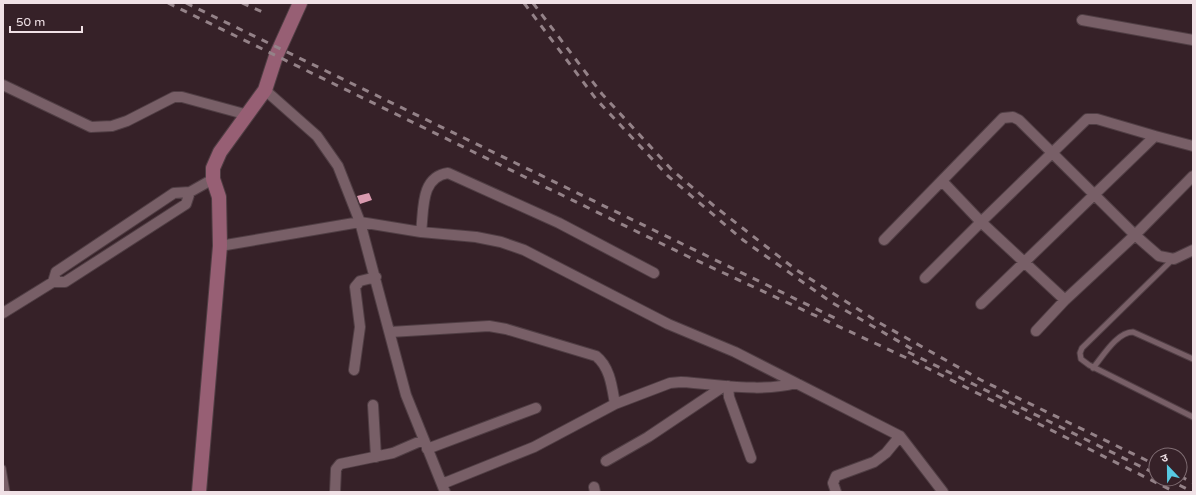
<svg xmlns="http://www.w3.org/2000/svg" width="1196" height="495" font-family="'Varela Round','Noto Sans Devanagari',sans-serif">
<rect width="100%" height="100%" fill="#362128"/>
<!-- building -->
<path fill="#d99aaf" d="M369,193L372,200L360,204L357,196Z"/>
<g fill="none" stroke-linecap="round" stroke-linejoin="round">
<!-- lane casing -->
<g stroke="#503e44" stroke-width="7">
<path id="lane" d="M1173,259L1082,348L1080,353L1081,359L1089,365L1193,417
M1093,368C1103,356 1117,332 1133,332L1193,359
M3,468L7,492"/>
</g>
<!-- street casing -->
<g stroke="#503e44" stroke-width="12">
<path id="street" d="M1082,20L1193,40
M3,85L91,127L112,126L127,121L174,97H182L248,115
M265,90L317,136L338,166L360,222L406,395L445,492
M1155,136L1193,146
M942,181L981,222L1087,119H1097L1155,136L981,304
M421,232C424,210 420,177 448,173L559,223L654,273
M884,240L1003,118L1013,117L1019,120L1135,235L1159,256L1174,259L1193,250
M220,246L360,222L421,232L476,237L501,242L524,250L668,324L735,352L900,436L943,492
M925,278L981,222L1065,300L1135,235L1193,176
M53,282L56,272L174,193L190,192L213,179
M3,313L53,282H65L186,204L190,192
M1036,331L1065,300
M390,332L489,326L506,329L596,356C610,367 612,387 615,404L670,383L681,382C719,384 759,393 796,383
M354,370L360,327L355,287L360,281L376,277
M728,386L729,397L751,458
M373,405L376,457
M427,449L536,408
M606,461L648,437L724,386
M442,484L534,447L615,404
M594,487L595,492
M335,492L336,469L340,464L393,453L423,440
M836,492L833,483L836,476L874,462L886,453L900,436"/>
</g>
<!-- secondary casing -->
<g stroke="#503e44" stroke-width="16">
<path id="secondary" d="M199,492L220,246L219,197L213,179V168L220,152L265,90L276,56L300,3"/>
</g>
<!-- lane -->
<use href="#lane" stroke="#785f67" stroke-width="5"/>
<!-- street -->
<use href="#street" stroke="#785f67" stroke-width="10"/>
<!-- secondary -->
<use href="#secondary" stroke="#975f74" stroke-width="14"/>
<!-- rail -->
<path stroke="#948288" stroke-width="3" stroke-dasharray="7 7" stroke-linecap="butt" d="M168,3L687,256L911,360L1175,492
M186,3L841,321
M242,3L267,14
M524,3L596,99L668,176L743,240L831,302L917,352
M533,3L602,94L672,170L713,205L795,269L878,322L981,380L1156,465
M908,352L1156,474
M1180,476L1193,483
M1167,479L1193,492"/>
</g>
<!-- border -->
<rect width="1196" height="495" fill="none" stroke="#f0e1e6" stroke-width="8"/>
<!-- north arrow -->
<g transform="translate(1168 467) rotate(338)"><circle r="19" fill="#362128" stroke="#806e74"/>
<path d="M0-3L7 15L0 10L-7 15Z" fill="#57c9e2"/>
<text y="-6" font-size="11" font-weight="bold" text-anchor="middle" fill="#f0e1e6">उ</text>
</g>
<!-- scale -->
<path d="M10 26v6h72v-6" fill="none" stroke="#f0e1e6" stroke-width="2"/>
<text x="16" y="26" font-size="12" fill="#f0e1e6" stroke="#362128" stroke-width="3" paint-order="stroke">50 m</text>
</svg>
